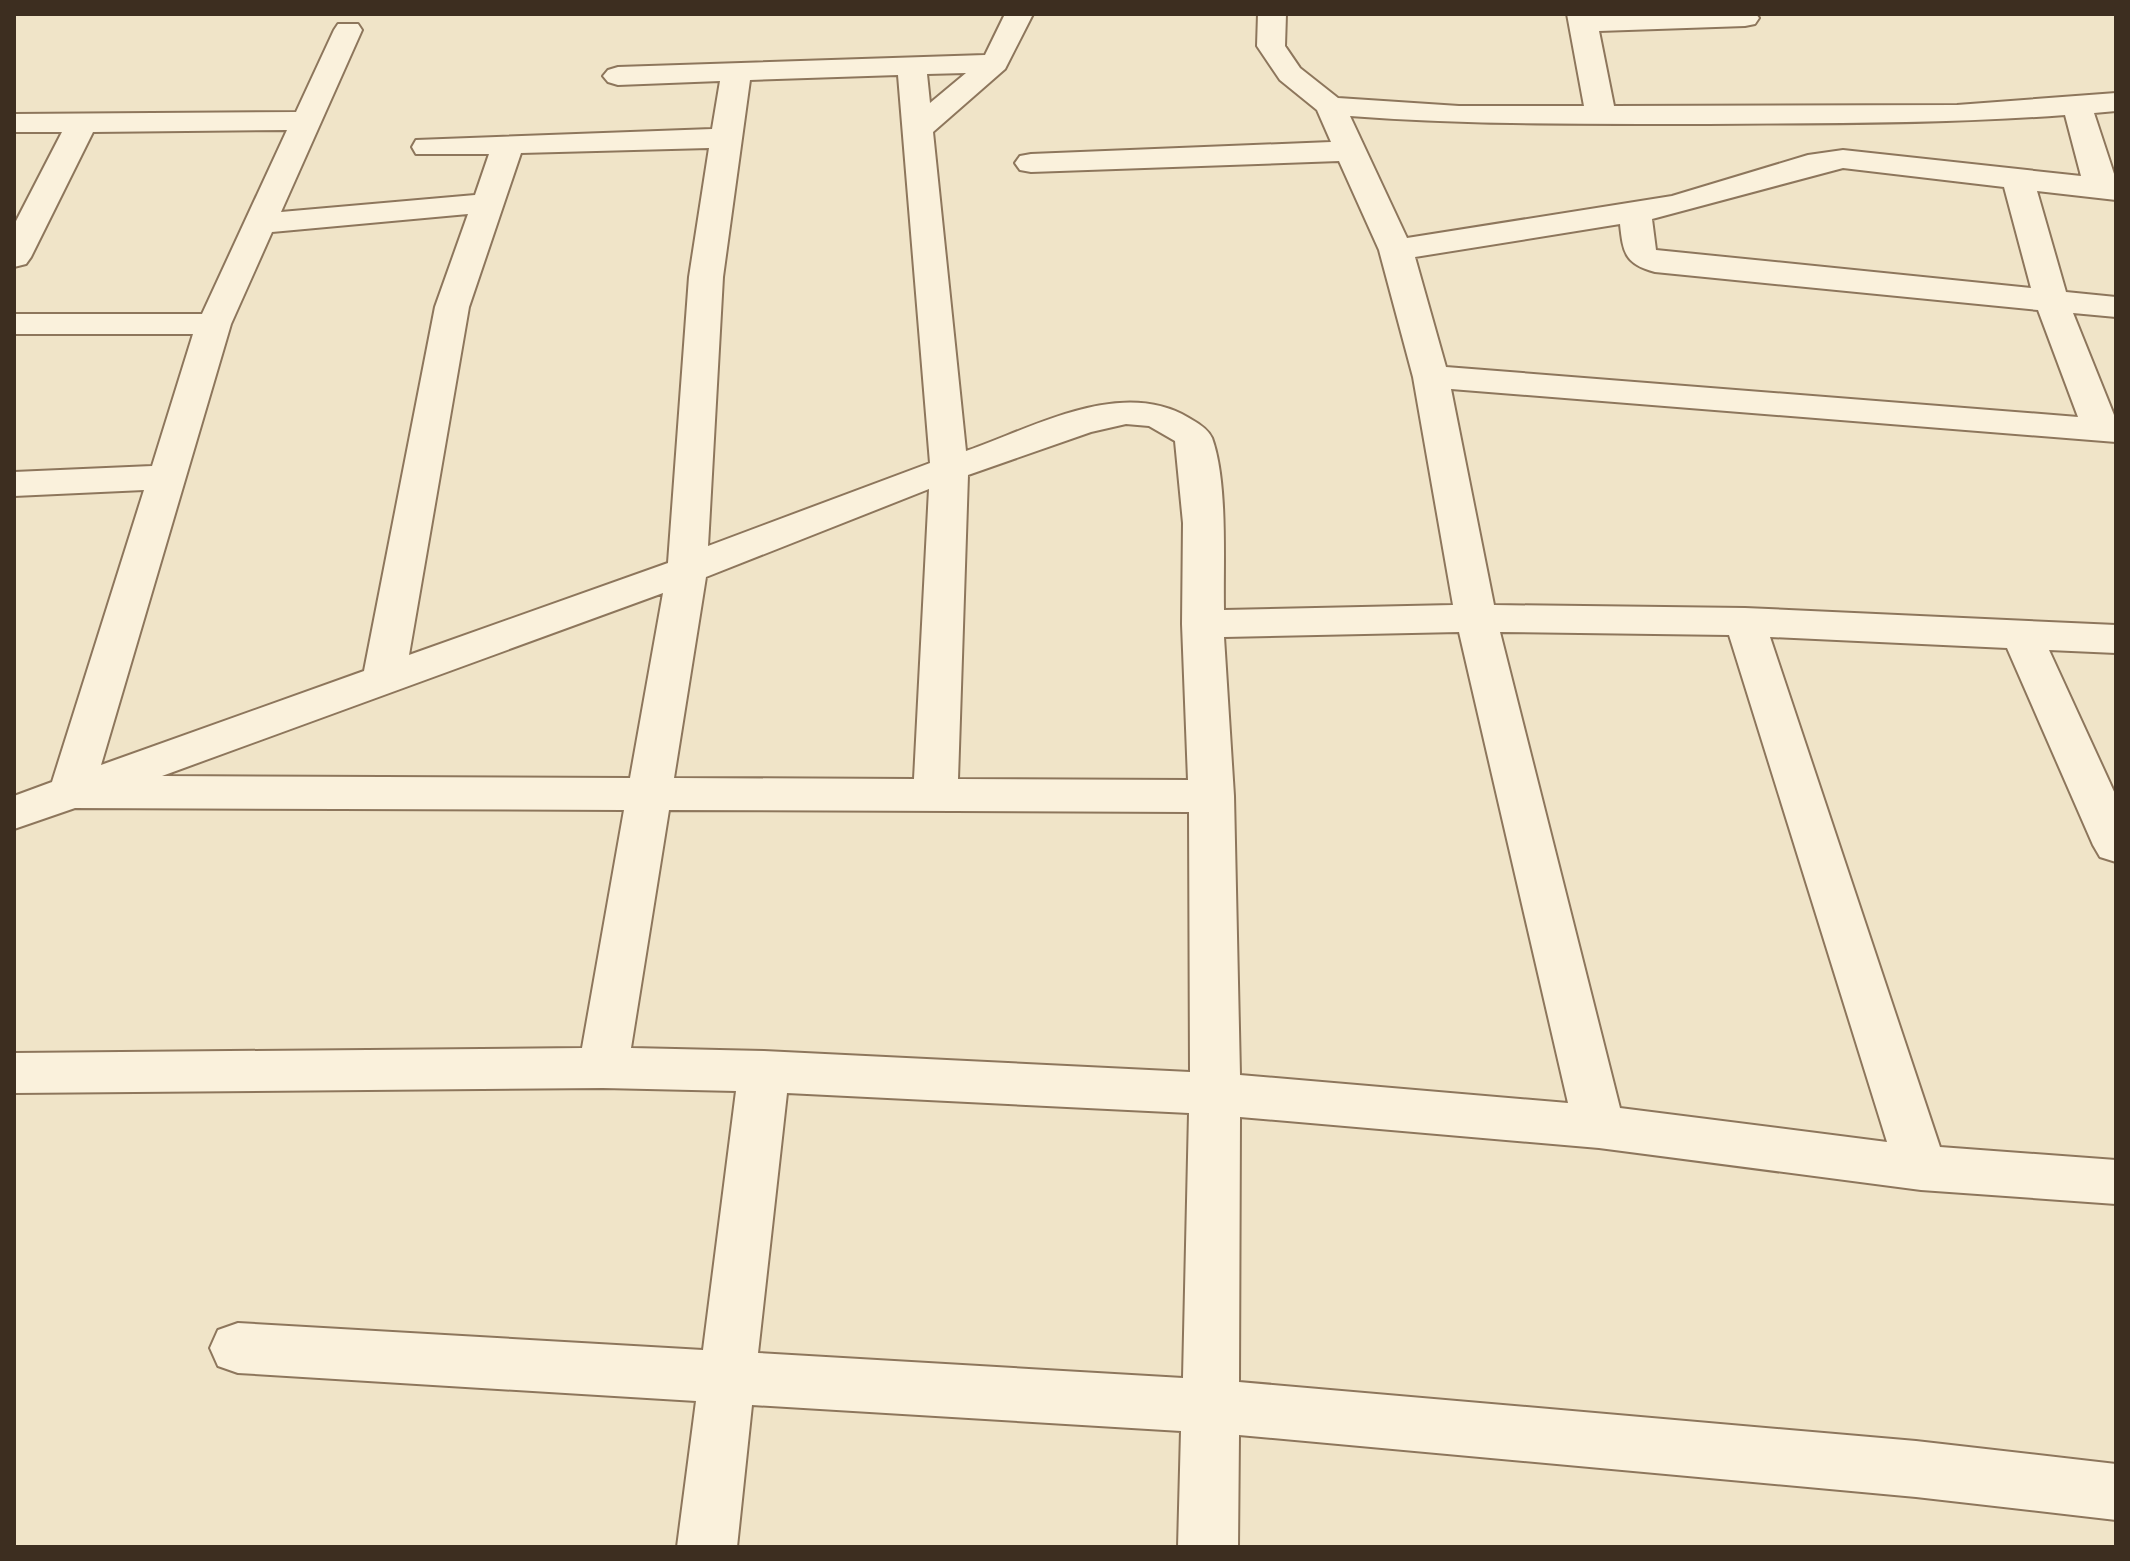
<svg xmlns="http://www.w3.org/2000/svg" width="2130" height="1561" font-family="'Noto Serif',serif">
<rect width="100%" height="100%" fill="#f0e4c8"/>
<g fill="none" stroke-linecap="round" stroke-linejoin="round">
<!-- minor casing -->
<g stroke="#8d765c" stroke-width="4">
<path id="minor" d="M1005,14H1033L1005,69L933,132L966,451C1033,428 1121,377 1189,418C1198,423 1208,429 1212,438C1228,482 1223,562 1224,610L1453,605L1413,377L1379,250L1339,161L1031,172L1020,170L1015,163L1020,156L1031,154L1331,142L1317,110L1280,80L1257,46L1258,14H1286L1285,46L1300,68L1338,98L1459,106H1584L1567,14H1756L1759,18L1755,24L1745,26L1599,31L1614,106L1957,105L2116,93V111L2094,113L2116,180V200L2037,191L2066,292L2116,297V317L2073,313L2116,420V442L1451,389L1494,605L1745,608L2116,625V653L2049,650L2116,796V862L2100,857L2093,845L2007,648L1770,637L1940,1147L2116,1160V1204L1921,1190L1599,1148L1240,1117L1239,1382L1916,1441L2116,1464V1520L1916,1497L1239,1435L1238,1547H1178L1181,1431L752,1405L737,1547H677L696,1401L238,1373L218,1366L210,1348L218,1330L238,1323L703,1350L736,1091L603,1088L14,1093V1053L582,1048L624,810L75,808L14,829V796L52,782L144,490L14,496V472L152,466L193,334H14V314H202L287,130L93,132L31,257L26,264L14,267V225L62,132H14V114L296,112L334,30L338,24H358L362,30L281,212L475,195L489,154H416L412,147L416,140L712,129L720,81L618,85L608,82L603,76L608,70L618,67L985,55ZM966,73L930,103L927,74ZM898,75L930,463L708,546L723,277L750,80ZM2065,115L2081,176L1843,150L1808,155L1672,196L1407,238L1350,116C1469,125 1588,124 1707,124C1827,123 1945,124 2065,115ZM709,148L689,277L668,563L409,655L469,307L521,153ZM1843,168L2004,187L2031,288L1656,250L1652,219ZM468,214L435,307L364,671L101,765L231,324L272,232ZM1620,224C1623,253 1625,264 1655,272L2038,310L2078,417L1446,367L1415,257ZM1126,424L1149,426L1175,441L1183,523L1182,624L1188,780L958,779L968,475L1091,432ZM929,489L914,779L674,778L706,577ZM663,593L630,778L162,776ZM1459,632L1568,1103L1240,1075L1234,796L1224,637ZM1500,632L1729,635L1887,1142L1620,1108ZM669,810L1189,812L1190,1072L764,1051L631,1048ZM787,1093L1189,1113L1183,1378L758,1353Z"/>
</g>
<!-- minor -->
<use href="#minor" fill="#faf1dc" fill-rule="evenodd"/>
</g>
<!-- border -->
<rect width="2130" height="1561" fill="none" stroke="#3d2e20" stroke-width="32"/>
</svg>
